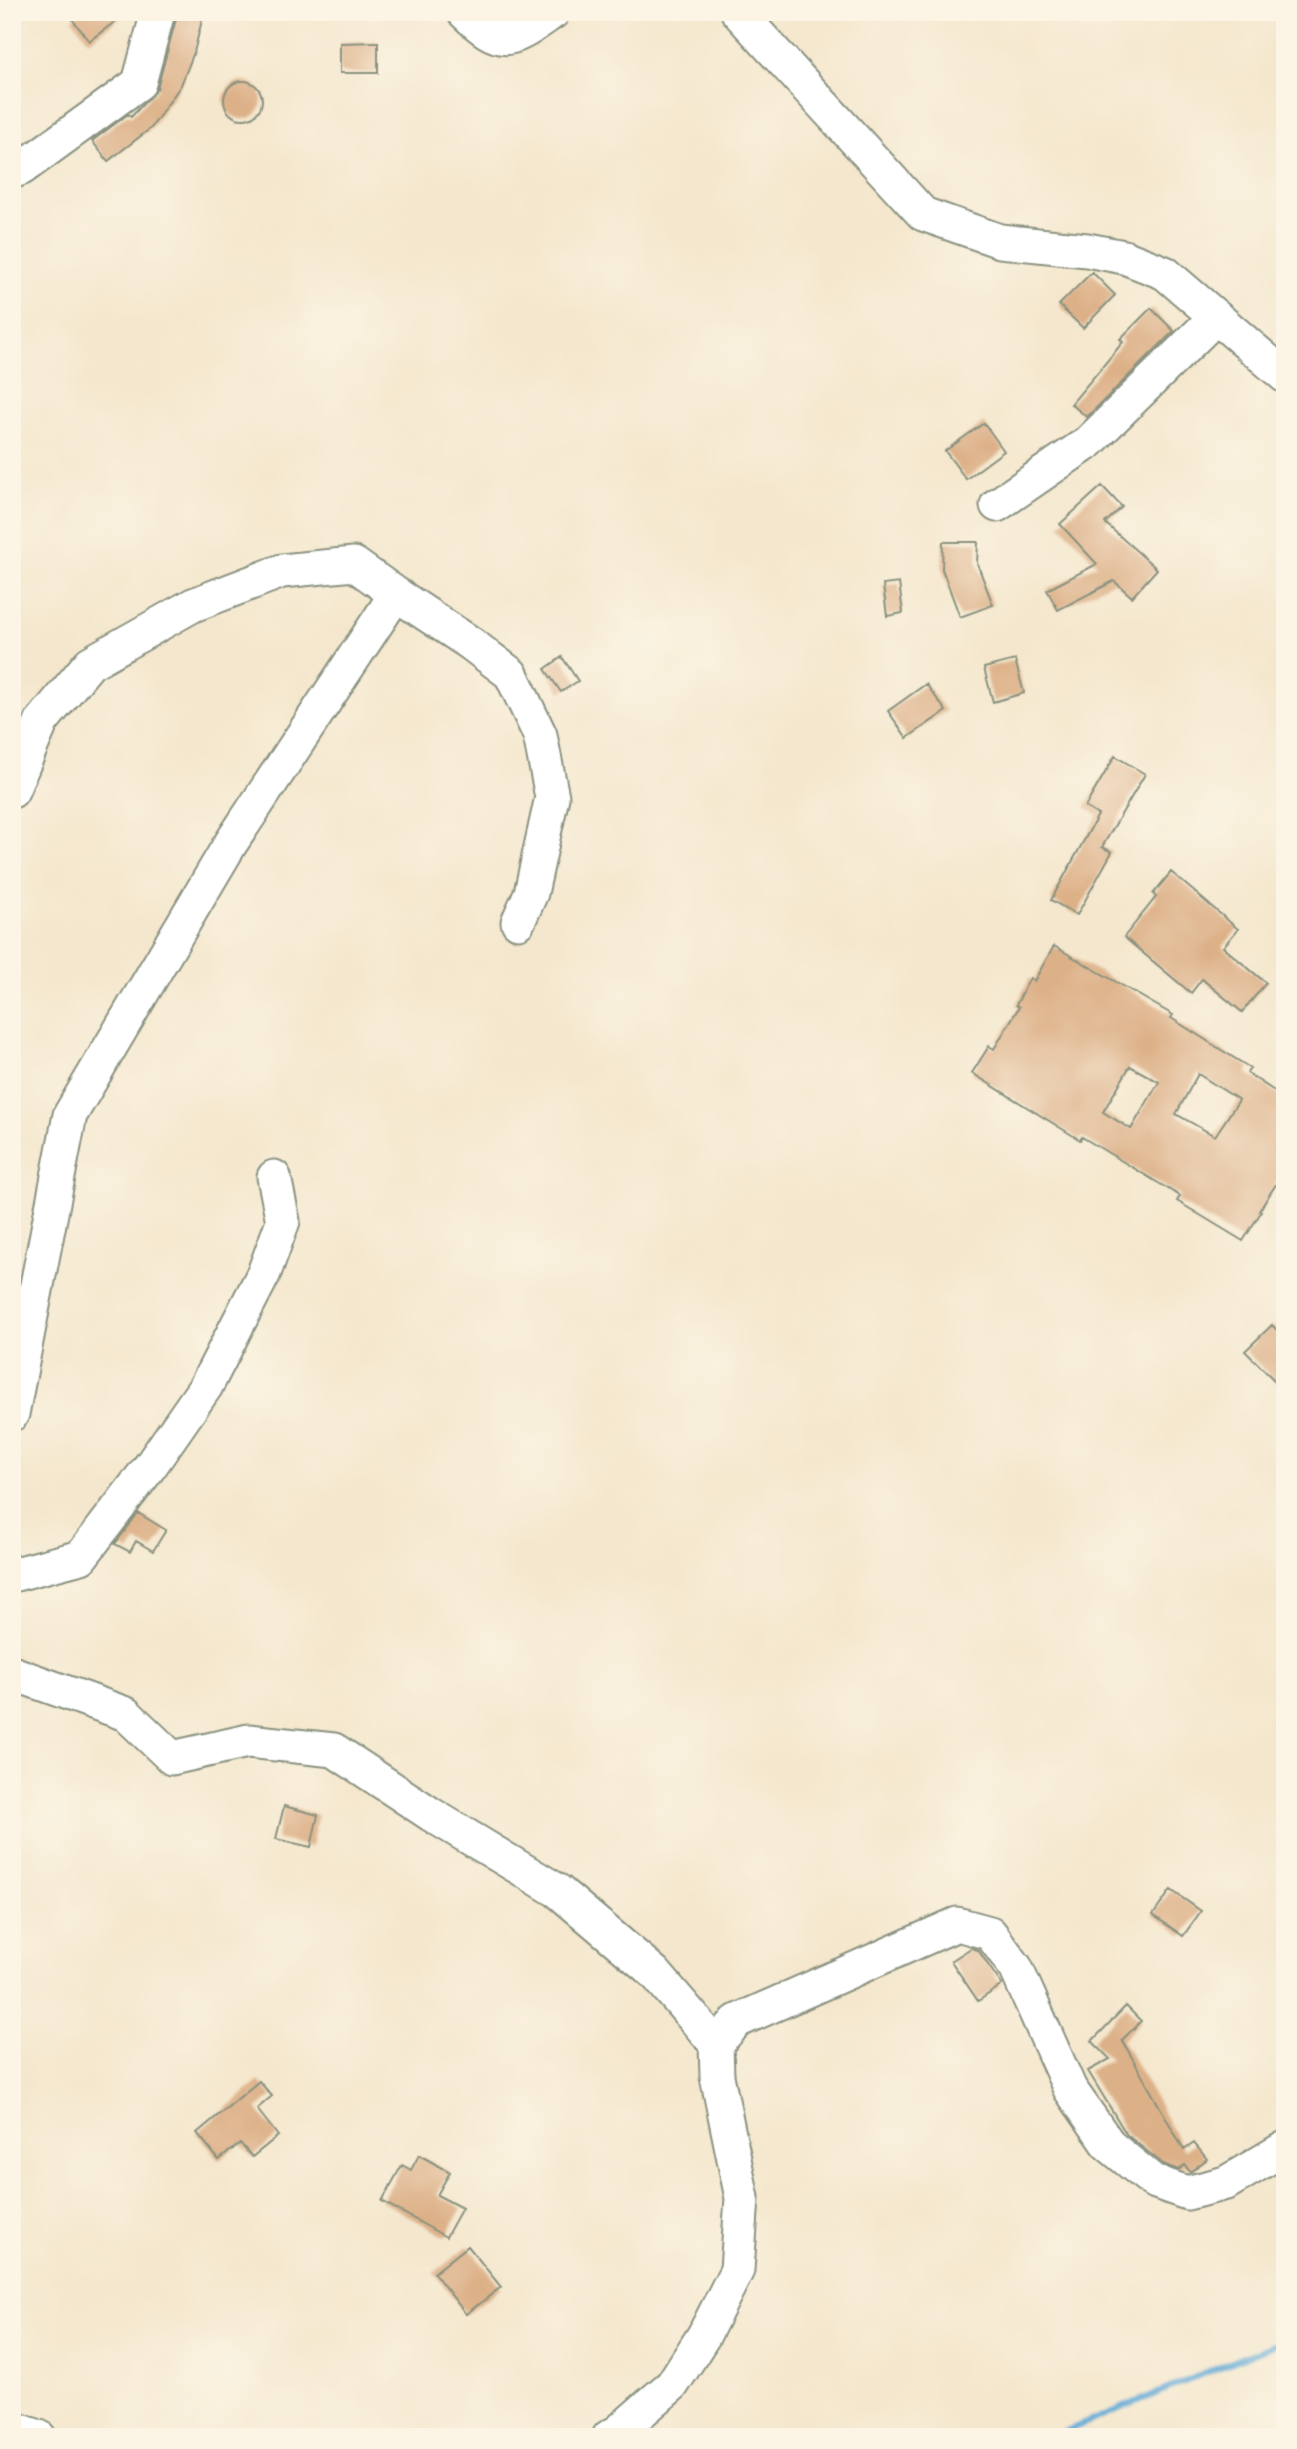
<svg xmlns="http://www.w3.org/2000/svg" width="1297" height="2449" font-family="'Libre Caslon Text',serif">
<rect width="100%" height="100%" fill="#fcf5e5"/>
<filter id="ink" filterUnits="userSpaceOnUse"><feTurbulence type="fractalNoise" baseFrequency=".0143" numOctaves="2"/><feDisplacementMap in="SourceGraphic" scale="14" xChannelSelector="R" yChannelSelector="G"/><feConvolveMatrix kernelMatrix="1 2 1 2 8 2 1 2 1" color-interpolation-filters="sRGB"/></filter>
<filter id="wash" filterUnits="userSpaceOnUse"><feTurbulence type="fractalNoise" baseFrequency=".00686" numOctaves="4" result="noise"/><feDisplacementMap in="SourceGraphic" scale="28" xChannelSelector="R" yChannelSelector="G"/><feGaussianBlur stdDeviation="1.57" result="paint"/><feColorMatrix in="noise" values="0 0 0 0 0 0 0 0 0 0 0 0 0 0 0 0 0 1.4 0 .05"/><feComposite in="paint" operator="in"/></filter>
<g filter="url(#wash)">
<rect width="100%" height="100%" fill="#f4e7cd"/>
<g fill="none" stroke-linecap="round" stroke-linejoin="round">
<!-- stream -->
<path stroke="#5ca8d5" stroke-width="6" d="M1052,2437L1285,2340"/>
</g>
<g id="blocks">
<!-- building -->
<path fill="#ddb188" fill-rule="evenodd" d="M81,12H128L89,41L72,19Z
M178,12H204L194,52L181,85L151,128L108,161L92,141L128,114L131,117L157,89Z
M378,42V73H340V43Z
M224 100a19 19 0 1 1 38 0a19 19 0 1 1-38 0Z
M1092,272L1115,295L1083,328L1059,305Z
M1151,308L1174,331L1087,417L1071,404L1123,342L1120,339Z
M984,423L1004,451L966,479L945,451Z
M1102,486L1122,507L1105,523L1157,569L1132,597L1114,581L1058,610L1047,590L1097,564L1060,524Z
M943,542H978L977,563L993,605L960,617L942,569Z
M899,583L903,613L887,616L883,585Z
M562,657L578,681L561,692L545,669Z
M1015,660L1024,693L993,702L984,668Z
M926,684L946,711L907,738L888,711Z
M1115,756L1145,774L1102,847L1112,852L1077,915L1051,900L1098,815L1085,807Z
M1171,872L1238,929L1223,947L1266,983L1242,1012L1202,979L1191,993L1124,937L1156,897L1153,894Z
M1054,946L1173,1015L1171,1018L1250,1068L1247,1073L1285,1098V1170L1259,1211L1261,1212L1243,1241L1177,1201L1180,1196L1082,1137L1080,1140L972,1073L989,1046L994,1049L1019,1007L1016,1005L1030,978L1034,981ZM1130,1066L1159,1082L1131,1129L1103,1112ZM1198,1074L1239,1100L1215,1136L1176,1114Z
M1272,1325L1285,1338V1391L1245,1351Z
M138,1513L166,1530L153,1551L136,1541L130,1552L115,1544Z
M284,1806L318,1815L311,1847L276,1839Z
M1171,1890L1201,1911L1183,1936L1153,1915Z
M971,1948L978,1950L1002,1985L978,2001L951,1961Z
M1126,2006L1141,2021L1122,2040L1184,2150L1194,2143L1207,2159L1190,2172L1185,2165L1178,2170L1163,2164L1127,2135L1088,2071L1110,2059L1092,2041Z
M259,2081L272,2096L257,2109L278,2136L252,2157L240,2143L219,2160L197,2133Z
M419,2155L450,2172L437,2195L462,2208L446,2237L382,2201L402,2165L411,2170Z
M468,2246L501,2287L466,2314L434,2273Z"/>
</g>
</g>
<g filter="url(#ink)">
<use href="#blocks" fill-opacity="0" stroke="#8a9280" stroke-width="2"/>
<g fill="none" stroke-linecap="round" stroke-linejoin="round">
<!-- minor casing -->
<g stroke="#8a9280" stroke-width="37">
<path id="minor" d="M464,12C504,51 511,41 553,12
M738,12L923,214L1000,241L1087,250L1124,257L1165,273L1285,376
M12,172L22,168L139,83L158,12
M997,505L1089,442L1216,317
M396,594L470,643L511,674L540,735L552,797L531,893L518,922
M12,791L42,721L90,663L193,605L282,571L354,564L396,594L229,846L70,1115L12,1414
M12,1575L81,1557L151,1465L206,1386L264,1273L283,1221L274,1177
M12,1673L126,1714L172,1758L248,1741L334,1750L432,1815L558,1891L655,1973L716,2044
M12,2428L39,2437
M609,2437L618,2432L672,2385L704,2335L737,2270L742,2198L717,2076L716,2044L737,2021L957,1924L990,1933L1016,1968L1070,2089L1110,2146L1153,2181L1187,2193L1226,2183L1285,2148"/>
</g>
<!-- minor -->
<use href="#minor" stroke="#fff" stroke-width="33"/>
</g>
</g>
<!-- margin -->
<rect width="1297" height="2449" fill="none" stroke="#fcf5e5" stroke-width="42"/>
</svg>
